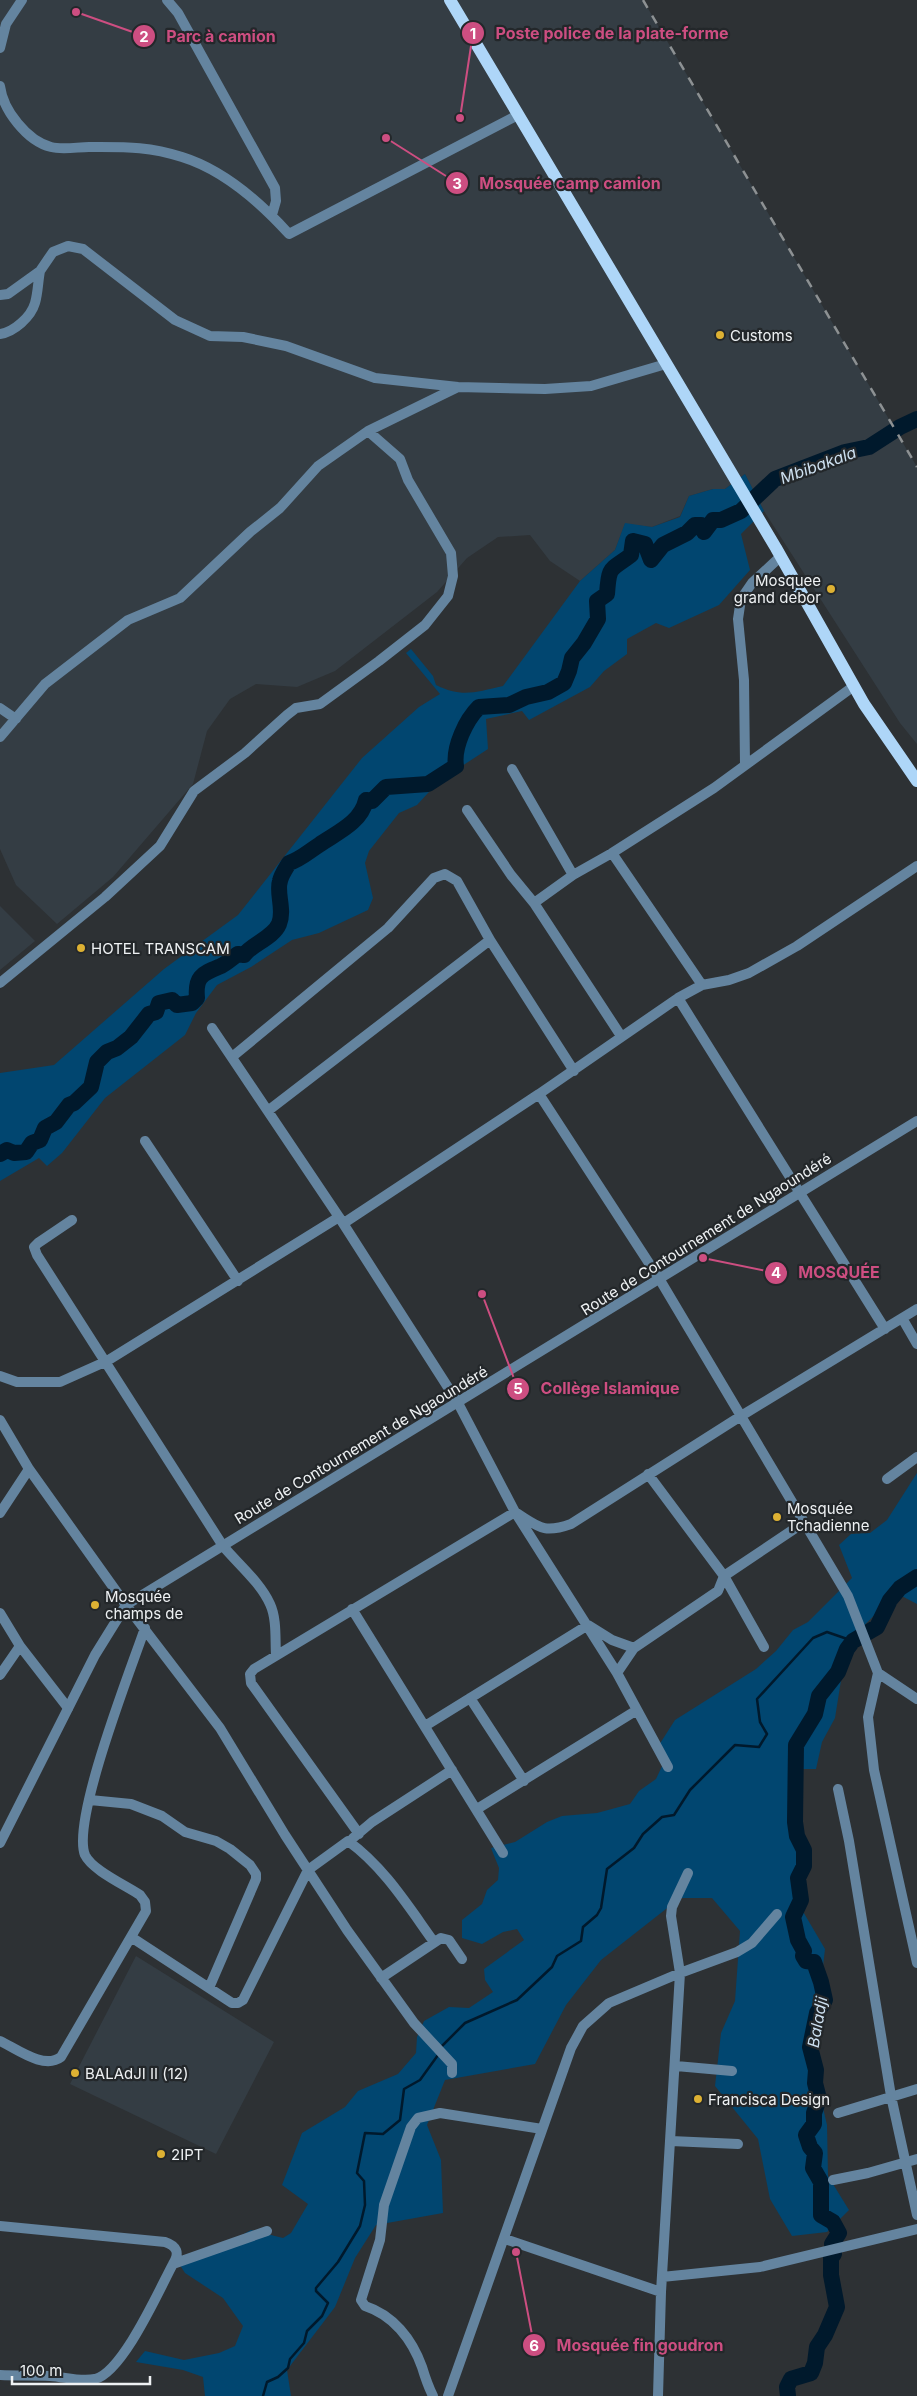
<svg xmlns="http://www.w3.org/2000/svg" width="917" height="2396" font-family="Inter,sans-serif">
<rect width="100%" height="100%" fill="#2d3134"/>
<!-- built -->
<path fill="#343d44" d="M0,0H643L917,467V744L900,723L764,511L745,474L725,489H713L689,496L680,516L652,527L625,524L615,550L580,581L550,561L530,535L498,537L467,558L437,592L335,671L297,687L256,684L230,699L207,731L193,784L113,877L57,924L16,885L0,849Z
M0,906L35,941L0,970Z
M136,1956L274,2042L216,2154L70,2084Z"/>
<!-- green -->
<path fill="#014670" d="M745,474L764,511L741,534L750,570L719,605L669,628L656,623L627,639V654L604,671L590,687L529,720L522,711L486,719L488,749L439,781L417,805L399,813L369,851L365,863L373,898L368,910L319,933L292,940L251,967L217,985L196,1013L185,1035L105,1098L62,1153L47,1166L39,1158L0,1181V1073L54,1065L164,969L238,915L362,758L419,707L440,694L406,653L411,649L433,676L436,685C462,698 476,692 503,686L580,581L615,550L625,523L652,527L680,517L689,496L713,489H725Z
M917,1473V1604L896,1593L850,1640L843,1668L835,1718L822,1742L816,1769H801L796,1789L809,1868L798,1903L825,1949L819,2001L816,2078L827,2125L828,2176L849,2210L827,2232L792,2236L770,2199L758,2139L715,2086L721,2033L735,2001L740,1931L712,1898H680L601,1960L566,2005L535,2064L445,2080L427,2125L441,2160L443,2213L376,2225L355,2258L335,2307L287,2370L291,2396H205L203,2377L183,2370L136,2362L145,2351L184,2360L219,2353L235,2346L243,2326L223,2298L185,2273L176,2259L233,2240L251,2230L283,2238L291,2233L308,2204L282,2185L302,2133L345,2107L358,2091L398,2074L416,2053L417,2037L424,2021L449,2007L469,2008L493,1992L485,1980L484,1969L524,1940L517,1929L503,1932L482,1944L462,1938V1920L482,1904L487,1890L498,1880L499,1868L491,1848L515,1842L547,1822L562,1816L597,1813L630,1804L639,1791L656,1779L663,1764L659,1745L675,1720L756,1669L776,1651L793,1630L808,1622L852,1578L839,1545L851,1534L870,1533L887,1520Z"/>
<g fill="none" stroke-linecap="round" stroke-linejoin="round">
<!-- stream -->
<path stroke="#00192c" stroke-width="2.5" d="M441,2047L465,2023L517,2000L552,1967L557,1956L581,1941L583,1927L597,1915L601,1908L607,1869L634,1848L643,1834L662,1817L674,1815L690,1790L735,1745L759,1747L767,1734L760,1722L757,1699L813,1638L827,1632L853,1641
M263,2396L267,2382L278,2377L288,2368L290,2359L304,2343L307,2331L322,2316L328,2303L316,2291V2288L338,2262L360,2226L365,2205L364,2181L357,2173L365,2133L383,2134L400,2120L404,2089L420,2080L438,2055"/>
<!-- river -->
<path stroke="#00192c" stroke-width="16" d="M0,1154L7,1150L14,1153L26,1152L32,1143L40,1140L45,1128L56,1122L69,1105L74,1103L91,1087L97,1062L107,1052L117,1048L131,1037L149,1014L156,1012L159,1003L172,1000L177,1005L192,1003L197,998C195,976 202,974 221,966C227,963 232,958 238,954L244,955C252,944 273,938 279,924C285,910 276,893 280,881C281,875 286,868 289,863C301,859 308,852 319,845C336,833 361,823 366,800L372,801L386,787L428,784L456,766C453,747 466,720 479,707L509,705L526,697L548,692L564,683L569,671L572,658L584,643L598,619L597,601L607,594C609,565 610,571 631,555L633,541L645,544L651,560L663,545L687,533L695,525H701L704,532L713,520H721L741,511L775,479L845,452L869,447L900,427L917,419
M788,2396L787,2387L791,2379L811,2373L815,2363L817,2347L825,2335L837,2307L831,2275V2258L834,2254L832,2244L839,2233L833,2222L821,2215V2182L813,2168L815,2153L810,2147L806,2135L814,2124V2113L819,2099L815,2083L816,2070L810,2047L817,2013L825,2000L821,1982L814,1962L806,1961L803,1956L804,1951L798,1940L793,1917L801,1900L798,1878L804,1866V1850L797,1836L795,1822L796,1745L815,1714L819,1696L838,1672L847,1649L853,1641L877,1627L890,1600L900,1588L917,1577"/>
<!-- minor -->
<path stroke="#64849f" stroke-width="10" d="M167,0L178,13L275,188L276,201L272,215
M0,48L6,24L22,0
M0,86C3,110 27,141 51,147C62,150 78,147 89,147C125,147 148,146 182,157C224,170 260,202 289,234L518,115
M0,295L8,294L40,271L53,252L68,246L83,249L175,320L210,336L243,337L286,346L375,378L458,387L545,389L591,386L666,364
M0,334C14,332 31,317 35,303C38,293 38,281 40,271
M0,708L16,719
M0,737L45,684L128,620L180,598L250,532L280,508L318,466L368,431L458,387
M745,765L744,680L738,619L741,599L752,583L780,557
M512,769L573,875
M467,810L511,875L534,903L621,1036
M612,853L714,788L854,686
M534,903L573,875L612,853L702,985
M0,983L105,897L160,846L194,791L245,753L287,715L296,708L320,704L379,661L425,625L448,596L453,576L451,553L408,480L400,459L368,431
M212,1028L339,1217L458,1403L515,1512L617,1673L668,1767
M232,1057L388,928L434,878L445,874L457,881L490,940L574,1071
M539,1094L678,998
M269,1110L490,940
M145,1141L238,1281
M72,1220L38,1243L34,1247L37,1255L223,1546C238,1564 260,1582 270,1604C277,1619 275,1639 276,1655
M344,1223L539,1094L660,1280L848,1596L878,1673L868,1717L874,1770L917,1963
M902,1318L917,1344
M885,1329L678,998L702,985L729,980L749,973L797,946L917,866
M0,1376L17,1382H60L107,1361L339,1217
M0,1420L29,1469L126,1605L220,1728L285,1835L347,1930L414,2023L452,2064V2073
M648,1474L724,1576L764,1647
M887,1479L917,1457
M0,1513L29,1469
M352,1609L503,1853
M0,1613L20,1646L68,1708
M617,1673L634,1648L718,1591L724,1576L803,1523
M878,1673L917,1699
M0,1675L20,1646
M470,1698L524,1781
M425,1726L588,1625L612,1640L634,1648
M838,1789L849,1841L891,2096L917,2215
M90,1800L131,1804L162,1816L185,1832L216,1841L230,1849L250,1865L256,1874V1879L209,1988
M477,1809L637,1710
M359,1834L251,1683L250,1674L254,1669L515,1512C539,1527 543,1534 571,1524L741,1416L917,1309
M353,1838L372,1822L452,1770
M131,1937L232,2003H238L243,2000L308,1870L348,1841C384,1867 408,1906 434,1942
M381,1978L441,1938L449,1940L462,1959
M0,2041C17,2049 44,2070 61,2057L146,1911L145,1902L140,1895C125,1885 92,1870 85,1855C71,1821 131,1669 145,1628
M676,2066L732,2071
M838,2113L917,2089
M671,2141L738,2144
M833,2180L868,2173L917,2159
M0,2226L165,2242C177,2246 180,2253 173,2264
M505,2239L661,2292
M662,2277L760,2267L917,2229
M0,2375C16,2376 33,2375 50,2376C65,2377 80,2382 95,2379C123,2372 159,2290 173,2264L267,2231
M433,2396C428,2386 425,2377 422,2367C412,2339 393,2315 365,2306L361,2300L380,2240L384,2205L411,2127L418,2118L440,2113L542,2129
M448,2396L571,2048L583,2026L609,2003L680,1973L737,1952L752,1943L777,1914
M658,2396L661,2292L680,1973L671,1916L672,1907L688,1873"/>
<!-- tertiary -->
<path stroke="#64849f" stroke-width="10" d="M0,1843L95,1655L126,1605L917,1121"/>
<!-- primary -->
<path stroke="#aed6f8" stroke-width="12" d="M450,0L776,548L864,704L917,781"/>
<!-- rail -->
<path stroke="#8d9193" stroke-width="2.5" stroke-dasharray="9 9" stroke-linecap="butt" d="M643,0L917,467"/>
</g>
<!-- markers -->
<g fill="#ddb133" stroke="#23272a" stroke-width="2">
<circle cx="720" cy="335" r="5"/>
<circle cx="831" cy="589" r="5"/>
<circle cx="81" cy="948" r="5"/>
<circle cx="777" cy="1517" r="5"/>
<circle cx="95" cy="1605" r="5"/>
<circle cx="75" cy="2073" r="5"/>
<circle cx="698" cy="2099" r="5"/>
<circle cx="161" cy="2154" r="5"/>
</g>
<g text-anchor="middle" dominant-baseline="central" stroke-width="4.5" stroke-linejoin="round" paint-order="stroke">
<!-- poi labels -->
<g font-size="15" fill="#eef1f3" stroke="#23272a" text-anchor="start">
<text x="730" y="335">Customs</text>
<text x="821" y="580" text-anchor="end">Mosquee<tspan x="821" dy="17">grand debor</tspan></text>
<text x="91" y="948">HOTEL TRANSCAM</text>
<text x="787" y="1508">Mosquée<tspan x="787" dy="17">Tchadienne</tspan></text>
<text x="105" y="1596">Mosquée<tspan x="105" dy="17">champs de</tspan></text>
<text x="85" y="2073">BALAdJI II (12)</text>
<text x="708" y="2099">Francisca Design</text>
<text x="171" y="2154">2IPT</text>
</g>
<!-- street labels -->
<g font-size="15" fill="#eef1f3" stroke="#23272a">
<text transform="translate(706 1234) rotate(-32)">Route de Contournement de Ngaoundéré</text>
<text transform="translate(361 1445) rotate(-31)">Route de Contournement de Ngaoundéré</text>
</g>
<!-- water labels -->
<g font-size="16" font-style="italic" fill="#ccdfef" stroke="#23272a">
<text transform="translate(818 465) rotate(-20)">Mbibakala</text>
<text transform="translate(817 2022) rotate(-80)">Baladji</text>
</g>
</g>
<!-- callouts -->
<path fill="none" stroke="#cd4e81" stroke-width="2" d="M460 118L473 33M76 12L144 36M386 138L457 183M703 1258L776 1273M482 1294L518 1389M516 2252L534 2345"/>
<g fill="#cd4e81" stroke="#23272a" stroke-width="2">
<circle cx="460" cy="118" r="5"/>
<circle cx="76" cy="12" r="5"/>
<circle cx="386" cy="138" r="5"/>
<circle cx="703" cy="1258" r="5"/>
<circle cx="482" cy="1294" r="5"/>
<circle cx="516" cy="2252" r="5"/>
<circle cx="473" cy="33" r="12"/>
<circle cx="144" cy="36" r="12"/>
<circle cx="457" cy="183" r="12"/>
<circle cx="776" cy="1273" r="12"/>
<circle cx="518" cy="1389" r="12"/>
<circle cx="534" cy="2345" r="12"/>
</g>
<g font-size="15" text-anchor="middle" font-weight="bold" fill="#fff">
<text x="473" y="39">1</text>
<text x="144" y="42">2</text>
<text x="457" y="189">3</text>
<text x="776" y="1278">4</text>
<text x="518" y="1394">5</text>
<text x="534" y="2351">6</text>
</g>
<g font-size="16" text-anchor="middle" font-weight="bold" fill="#cd4e81" stroke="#23272a" stroke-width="4.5" stroke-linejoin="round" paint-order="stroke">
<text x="612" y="39">Poste police de la plate-forme</text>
<text x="221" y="42">Parc à camion</text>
<text x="570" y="189">Mosquée camp camion</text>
<text x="839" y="1278">MOSQUÉE</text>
<text x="610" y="1394">Collège Islamique</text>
<text x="640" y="2351">Mosquée fin goudron</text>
</g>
<!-- scale -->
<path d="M12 2376v8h138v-8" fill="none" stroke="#eef1f3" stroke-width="2.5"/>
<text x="20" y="2376" font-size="15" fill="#eef1f3" stroke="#23272a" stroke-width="4" paint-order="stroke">100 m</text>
</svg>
